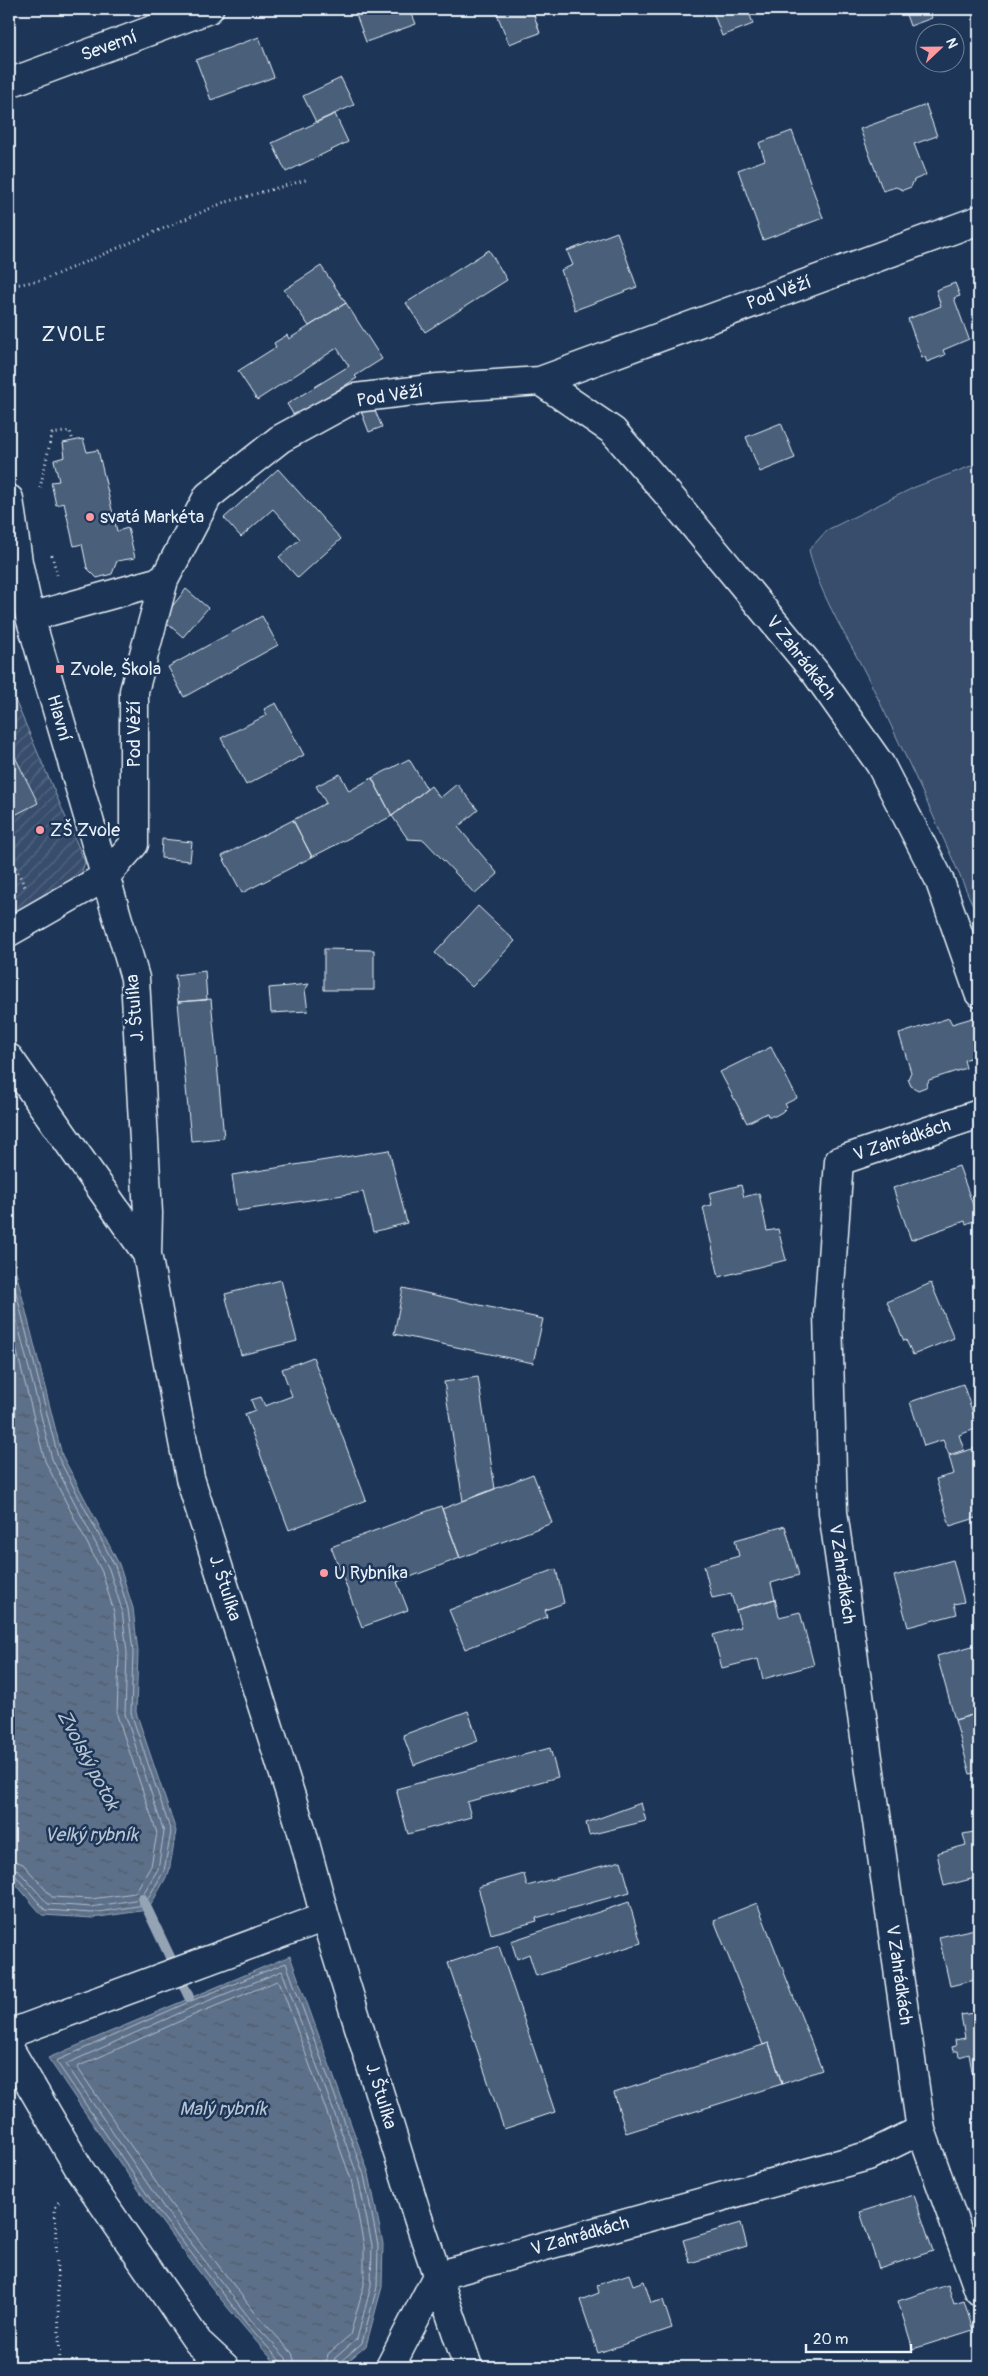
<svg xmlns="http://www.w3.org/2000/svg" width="988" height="2376" font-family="Pangolin,sans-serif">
<defs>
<pattern id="garden-furrows" width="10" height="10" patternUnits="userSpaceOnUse" patternTransform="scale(1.25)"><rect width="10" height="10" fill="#374d6c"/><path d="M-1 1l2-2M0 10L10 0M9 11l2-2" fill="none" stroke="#546782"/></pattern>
<pattern id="water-ripples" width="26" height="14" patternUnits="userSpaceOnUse" patternTransform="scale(1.25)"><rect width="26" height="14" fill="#5d7089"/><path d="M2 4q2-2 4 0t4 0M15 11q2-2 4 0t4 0" fill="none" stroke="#505a66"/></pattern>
</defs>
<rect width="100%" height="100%" fill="#1d3557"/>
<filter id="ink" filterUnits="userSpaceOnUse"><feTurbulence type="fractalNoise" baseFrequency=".02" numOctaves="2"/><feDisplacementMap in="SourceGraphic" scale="10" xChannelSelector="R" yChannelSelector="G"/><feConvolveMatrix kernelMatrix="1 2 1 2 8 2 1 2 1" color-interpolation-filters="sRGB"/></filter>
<g filter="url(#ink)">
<!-- grass -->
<path fill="#374d6c" stroke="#909fb2" d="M979,463V920C945,840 909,762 871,684C850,641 819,596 809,550L827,530L915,487Z"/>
<!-- garden -->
<path fill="url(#garden-furrows)" stroke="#909fb2" d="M15,700L85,862L79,881L9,915V703Z"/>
<!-- water -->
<path fill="url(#water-ripples)" stroke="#95a4b5" d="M9,1244L62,1455L119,1564L133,1608L138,1652L136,1712L176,1831L169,1872L148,1910L92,1918L42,1915L9,1876Z
M290,1956L369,2174L383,2244L382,2287L366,2346L341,2367H279C192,2272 120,2164 48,2058Z"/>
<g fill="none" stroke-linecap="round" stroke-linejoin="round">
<!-- shore -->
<path stroke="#b0bdcc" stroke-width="1" d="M9,1265L58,1457L115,1566L128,1609L133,1652L131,1713L171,1832L164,1871L144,1905L92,1913L45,1910L15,1875L9,1873
M9,1290L52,1459L109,1569L122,1610L127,1652L125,1714L164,1832L158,1869L140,1899L91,1907L48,1904L18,1870L9,1867
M9,1321L45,1461L102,1572L114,1612L119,1652L117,1715L157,1833L151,1866L135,1893L91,1899L52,1897L23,1864L9,1859
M282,2367L281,2362L246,2323L159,2212L56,2061L191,2001L286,1963L364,2175L378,2245L377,2287L362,2343L340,2362L338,2367
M289,2367L286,2358L250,2319L164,2208L66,2064L193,2007L282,1971L358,2177L372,2245L371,2286L357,2339L335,2358L332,2367
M296,2367L292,2353L256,2314L170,2203L77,2067L196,2014L277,1981L280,1983L351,2179L364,2246V2285L350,2335L328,2354L325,2367"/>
<!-- stream -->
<path stroke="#95a4b5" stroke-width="10" d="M142,1898L189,1997"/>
</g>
<!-- building -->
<path fill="#495e7a" stroke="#e8f1f8" d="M354,9H410L416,24L366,42Z
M495,9H532L540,33L509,44Z
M721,9H748L753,24L722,36L713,12Z
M904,9H929L932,18L910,26Z
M259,37L274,77L211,100L196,60Z
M341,78L354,105L316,122L303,96Z
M926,105L937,136L914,144L926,175L914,180L911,187L903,190L896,187L883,191L860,129Z
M335,114L348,142L286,172L272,143Z
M792,131L823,218L763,240L738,170L765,160L759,143Z
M617,232L637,287L575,310L561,270L573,265L567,251Z
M489,250L507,280L425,332L406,303Z
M321,266L346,303L309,326L284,290Z
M955,283L960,296L954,298L969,339L943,350L945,355L927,362L925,357L922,358L908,319L941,306L936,290Z
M346,303L382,359L355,376L357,378L295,417L287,404L349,366L337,348L257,400L238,371L276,347L274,343L287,335L289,339Z
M373,406L382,427L369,432L361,411Z
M781,423L795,458L760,472L746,437Z
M83,439L87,452L98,450L117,531L128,528L135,558L117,561L112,574L97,578L87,568L82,544L74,546L64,503L56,505L51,482L59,481L54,460L65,457L63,443Z
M278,469L341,539L298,578L279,557L300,539L273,509L241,537L224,518Z
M186,589L208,608L183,637L162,619Z
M262,616L278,645L184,697L168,667Z
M276,703L304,755L246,785L221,738L267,715L264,709Z
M9,745L38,803L9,818Z
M409,759L427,789L392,816L372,778Z
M340,774L349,791L372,778L392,816L312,857L293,820L326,803L316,786Z
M457,784L478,810L458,827L498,874L475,894L424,840L408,839L392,816L431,786L440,798Z
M293,820L312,857L242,893L222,856Z
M162,839L192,842L190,861L161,858Z
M478,906L515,941L472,987L435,953Z
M324,949L374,950V990H324Z
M205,971L207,1000L178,1002L175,975Z
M309,984L305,990L308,1011L271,1013L269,988Z
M211,999L224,1138L191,1141L178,1002Z
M979,1016V1055L964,1060L966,1068L929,1080L926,1087L918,1090L911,1086L908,1079L911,1072L899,1034L949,1018L952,1024Z
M771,1047L797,1098L785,1104L787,1107L782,1112L775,1116H768L767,1113L747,1123L720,1072Z
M389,1150L407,1223L373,1232L363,1192L237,1211L232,1175Z
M959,1166L978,1219L966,1224L965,1221L911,1240L893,1188Z
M741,1185L744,1197L759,1193L767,1231L778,1229L786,1260L719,1277L703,1207L712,1205L709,1193Z
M281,1280L297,1341L241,1355L225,1294Z
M931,1283L954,1338L913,1355L906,1340L904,1341L887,1302Z
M403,1288L543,1319L533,1363L394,1334Z
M313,1357L366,1500L289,1530L245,1414L255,1410L251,1400L261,1397L265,1406L292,1396L282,1369Z
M478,1377L495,1489L463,1501L444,1382Z
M963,1384L978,1428L959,1435L964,1450L949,1455L943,1440L924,1446L910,1402Z
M979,1447V1517L950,1526L936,1479L954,1474L949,1456Z
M533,1474L552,1523L460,1558L442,1509Z
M441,1506L460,1558L397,1582L408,1610L362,1627L331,1547Z
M785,1526L799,1575L771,1583L775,1599L736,1610L731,1594L712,1598L704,1566L739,1556L735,1540Z
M953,1560L964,1602L954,1604L957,1614L908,1627L894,1576Z
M556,1569L564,1603L545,1610L547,1617L465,1649L449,1610Z
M775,1599L779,1617L800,1612L814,1665L763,1679L758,1659L722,1668L713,1635L741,1627L736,1610Z
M979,1644V1713L955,1720L937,1656Z
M468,1711L478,1741L414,1765L403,1735Z
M979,1713V1779L977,1772L970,1774L955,1720Z
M550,1748L558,1777L467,1802L471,1817L408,1834L396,1789Z
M641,1803L646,1821L589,1835L586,1823Z
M979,1831V1877L944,1886L937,1853L966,1845L963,1834Z
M621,1861L630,1892L536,1918L537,1921L491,1934L478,1887L524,1874L527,1886Z
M629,1902L641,1943L536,1976L529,1954L517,1959L511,1941Z
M757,1903L822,2070L782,2084L769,2043L763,2045L714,1920Z
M979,1928V1979L950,1986L939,1937Z
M499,1946L555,2112L504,2129L448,1963Z
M979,2012V2081L974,2082L969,2054L959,2057L958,2051H953L952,2047L956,2046L955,2040L965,2038L961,2015Z
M769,2043L782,2084L626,2133L614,2093Z
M914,2195L933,2251L879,2269L860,2212Z
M741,2223L747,2246L690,2263L683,2240Z
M629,2274L633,2285L644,2281L651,2303L663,2300L672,2328L598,2353L580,2300L599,2293L597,2285Z
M948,2285L954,2304L964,2301L973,2330L913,2349L898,2301Z"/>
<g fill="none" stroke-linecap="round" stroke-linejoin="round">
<!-- minor casing -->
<g stroke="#e8f1f8" stroke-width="31">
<path id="minor" d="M9,83L209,9
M540,381L613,431L672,499L815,672L880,764L939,879L979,993
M9,499L18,562L30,617L135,978L148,1213L147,1254L190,1478L301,1828L325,1917L418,2218L468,2367
M30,617L164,580
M9,932L105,877L134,844V691L164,580L208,496L280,439L355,398L438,388L540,381L979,220
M9,1058L147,1254
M9,2034L325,1917
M9,2048L80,2170L198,2342L225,2367
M921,2130L979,2291
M437,2276L868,2156L921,2130L833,1512L828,1314L839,1161L979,1114
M390,2367L437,2276"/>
</g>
<!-- path -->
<path stroke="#e8f1f8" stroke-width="3" stroke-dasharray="1 4" stroke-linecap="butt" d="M9,286L43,280L223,203L309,179
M40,488L52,434L70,431L73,441
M52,555L57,575
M9,854L25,887
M60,2367L55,2208L60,2200"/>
<!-- minor -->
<use href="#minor" stroke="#1d3557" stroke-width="28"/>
</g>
</g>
<!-- markers -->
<g fill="#ff9aa2" stroke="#1d3557" stroke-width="2">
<circle cx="90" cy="517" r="5"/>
<rect x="55" y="664" width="10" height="10" rx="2.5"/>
<circle cx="40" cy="830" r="5"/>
<circle cx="324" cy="1573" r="5"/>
</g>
<g text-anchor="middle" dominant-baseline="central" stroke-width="5" stroke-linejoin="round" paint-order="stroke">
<!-- street labels -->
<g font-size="18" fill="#e8f1f8" stroke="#1d3557">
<text transform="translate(109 46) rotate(-20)">Severní</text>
<text transform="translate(779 293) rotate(-20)">Pod Věží</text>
<text transform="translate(390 396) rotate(-9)">Pod Věží</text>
<text transform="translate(801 658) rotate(52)">V Zahrádkách</text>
<text transform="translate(59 718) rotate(74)">Hlavní</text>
<text transform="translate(134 734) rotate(-90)">Pod Věží</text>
<text transform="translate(135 1008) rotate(-95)">J. Štulíka</text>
<text transform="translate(902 1140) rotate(-18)">V Zahrádkách</text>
<text transform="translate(842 1574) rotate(82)">V Zahrádkách</text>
<text transform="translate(225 1588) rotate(72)">J. Štulíka</text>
<text transform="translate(899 1975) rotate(82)">V Zahrádkách</text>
<text transform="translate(381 2096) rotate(73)">J. Štulíka</text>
<text transform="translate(580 2236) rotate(-16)">V Zahrádkách</text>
</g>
<!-- poi labels -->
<g font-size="18" fill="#e8f1f8" stroke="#1d3557" text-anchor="start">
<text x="100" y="517">svatá Markéta</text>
<text x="70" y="669">Zvole, Škola</text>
<text x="50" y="830">ZŠ Zvole</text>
<text x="334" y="1573">U Rybníka</text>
</g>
<!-- water labels -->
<g font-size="19" font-style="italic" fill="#b7c4d1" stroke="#1d3557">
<text transform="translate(88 1760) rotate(62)">Zvolský potok</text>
<text x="91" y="1835">Velký rybník</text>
<text x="223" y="2109">Malý rybník</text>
</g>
<!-- quarter labels -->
<g font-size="20" letter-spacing="1" fill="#e8f1f8" stroke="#1d3557">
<text x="74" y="334">ZVOLE</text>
</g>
</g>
<!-- margin -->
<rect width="988" height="2376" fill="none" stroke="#1d3557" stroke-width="30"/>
<rect x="15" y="15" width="958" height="2346" fill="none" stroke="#e8f1f8" stroke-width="2" filter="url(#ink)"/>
<!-- north arrow -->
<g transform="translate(940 48) rotate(68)"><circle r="24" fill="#1d3557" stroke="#6e8097"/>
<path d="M0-4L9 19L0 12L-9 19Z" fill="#ff9aa2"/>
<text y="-8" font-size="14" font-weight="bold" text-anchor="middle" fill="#e8f1f8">N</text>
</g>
<!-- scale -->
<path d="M806 2344v8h105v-8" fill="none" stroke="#e8f1f8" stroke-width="2.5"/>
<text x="813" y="2344" font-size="15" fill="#e8f1f8" stroke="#1d3557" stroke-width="4" paint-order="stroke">20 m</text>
</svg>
